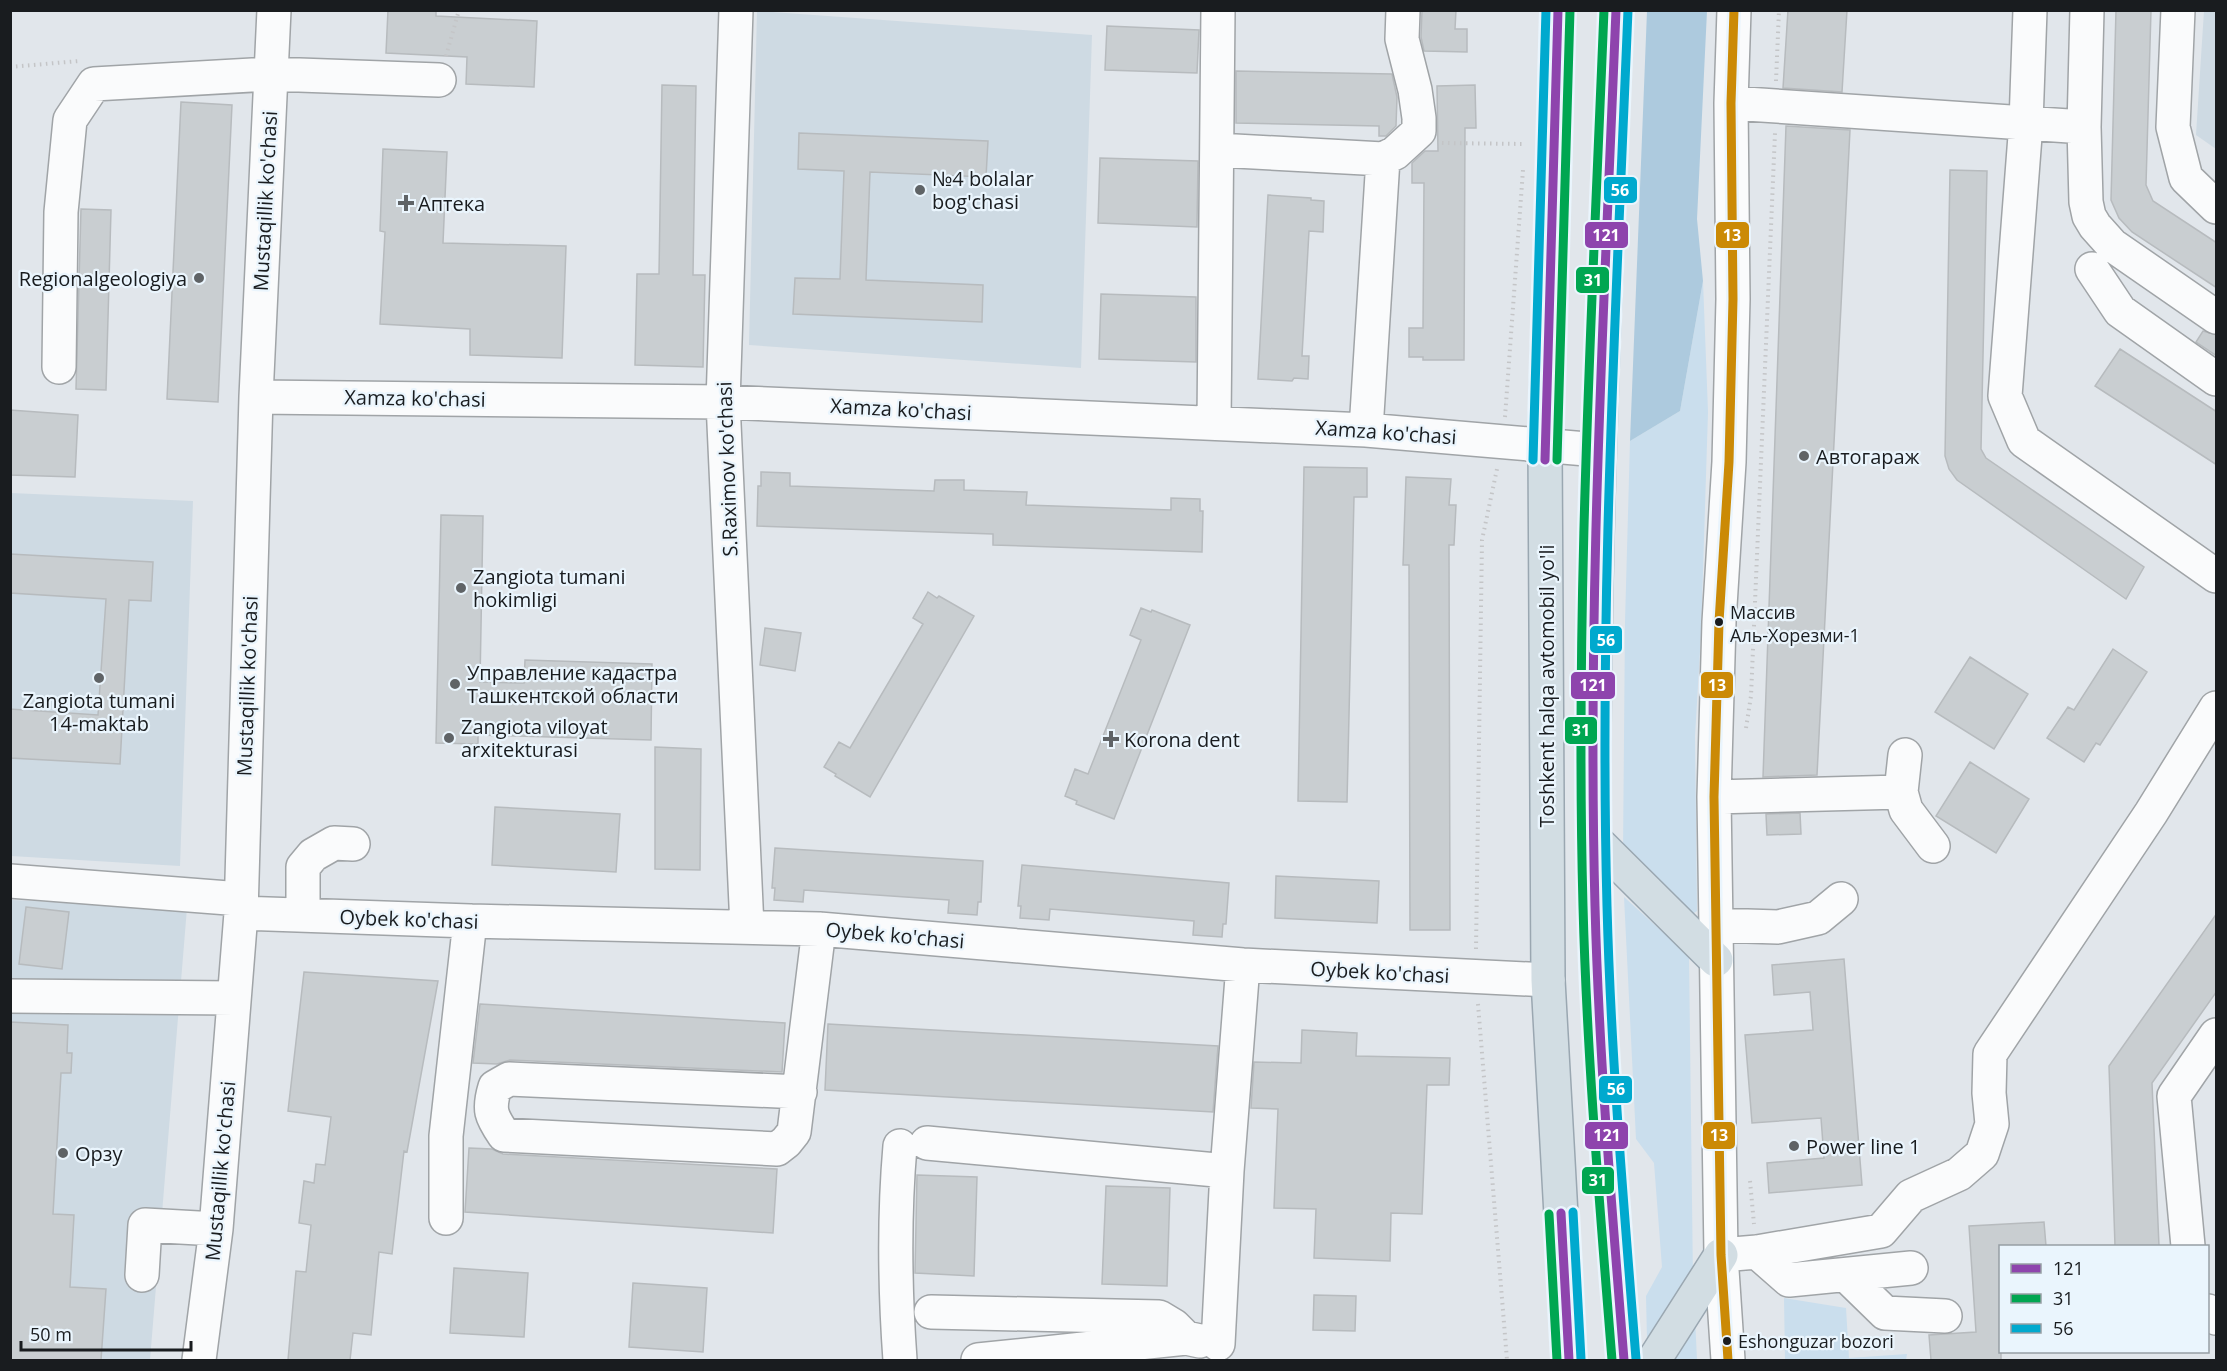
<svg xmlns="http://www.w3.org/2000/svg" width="2227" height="1371" font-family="'Open Sans',sans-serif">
<rect width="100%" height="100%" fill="#e1e6eb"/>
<!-- built -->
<path fill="#cedae3" d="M757,11L1092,35L1081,368L749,345Z
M2204,11H2216V149L2196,135Z
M11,493L193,501L180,866L11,856Z
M11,900L187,908L150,1360H11Z"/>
<!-- green -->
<path fill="#cadeed" d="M1703,281L1708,412L1701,634L1695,736L1697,911L1687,918L1623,853L1625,622L1630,441L1680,411Z
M1624,897L1689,956L1693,1281L1647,1340L1646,1296L1662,1267L1654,1163L1636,1139Z
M1784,1298L1846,1308L1849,1358L1907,1354L1906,1360H1785Z
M1695,1317L1697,1360H1669Z"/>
<!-- forest -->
<path fill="#adcade" d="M1647,11H1707L1697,219L1703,281L1680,411L1630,441Z"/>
<!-- building -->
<path fill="#c9ced1" stroke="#b7bbbe" stroke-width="1.5" d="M388,10H436V16L537,21L534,87L466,84L467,57L386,53Z
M1422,10H1456L1455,29H1467V52L1424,51L1421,37Z
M1788,10H1847L1842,92L1783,88Z
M2116,10H2151L2146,185L2153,201L2217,243V288L2132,232L2119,218L2111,200Z
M1107,26L1199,30L1197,73L1105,70Z
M1236,71L1392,74L1397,97L1396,126L1386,136H1379V126L1236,123Z
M662,85L696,86L693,275H705L703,367L635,365L637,274H659Z
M1475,85L1476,128H1465L1464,360H1423V357H1409V328H1423L1424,183H1412V163L1425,151H1438L1437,86Z
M181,102L232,105L218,402L167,399Z
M1786,126L1850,130L1817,775L1763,777Z
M799,133L988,141L986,177L870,172L866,280L983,285L982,322L793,314L795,278L840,279L844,171L798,169Z
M383,149L447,152L443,243L566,246L562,358L470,355V329L380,324L385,232L380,231Z
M1100,158L1198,161L1197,227L1098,223Z
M1950,170L1987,171L1981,449L1986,458L2144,567L2126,599L1957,480L1949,469L1945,456Z
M1268,195L1311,198V200L1324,201L1323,232L1309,231L1302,356H1309L1308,379L1294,378L1292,381L1258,379Z
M81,209L111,210L106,390L76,389Z
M1101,294L1196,297V362L1099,359Z
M2203,331L2217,335V356L2196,342Z
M2120,349L2217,412V465L2095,386Z
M10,410L78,415L75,477L10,475Z
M1304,467L1367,468V497H1354L1347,802L1298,801Z
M761,472L790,473V486L934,491L935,480H964V490L1027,492L1026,505L1171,510V498L1200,499V511H1203L1202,552L993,545V534L757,526L758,486H761Z
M1406,477L1451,479L1449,505H1456L1454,545H1449L1450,930H1410L1409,565H1403Z
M441,515L483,516L480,682L524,683L525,660L652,664L651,740L478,735V744L436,743Z
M10,554L153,562L151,601L129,600L120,764L10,758V709L98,715L106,599L10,593Z
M928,592L937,598L939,596L974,616L870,797L835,776L836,774L824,767L839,742L850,748L923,624L913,618Z
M1141,608L1151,612L1152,610L1190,625L1114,819L1076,804L1077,801L1065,796L1075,769L1088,774L1141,640L1130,635Z
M765,628L801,633L795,671L760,665Z
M2113,649L2147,672L2100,745L2096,743L2084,762L2047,738L2068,707L2074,710Z
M1970,657L2028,694L1994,749L1935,712Z
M655,747L701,749L700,870L655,869Z
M1970,762L2029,799L1996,853L1936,816Z
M495,807L620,814L616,872L492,865Z
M1800,813L1801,834L1767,835L1766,814Z
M775,848L983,861L981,902H978L977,915L948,913L949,900L804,890L803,902L774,900L775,888H772Z
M1022,865L1229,883L1226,924H1223L1222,937L1193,935L1194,921L1050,909L1049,920L1020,918L1021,906H1018Z
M1276,876L1379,881L1377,923L1275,918Z
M26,907L69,912L62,969L19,964Z
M2217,913V991L2152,1083L2159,1246H2115L2109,1066Z
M1844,959L1862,1185L1769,1193L1767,1163L1824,1158L1821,1118L1752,1123L1745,1035L1813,1030L1810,992L1774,995L1772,965Z
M304,972L438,981L407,1152L404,1151L392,1254L379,1252L371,1335L353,1333L350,1360H288L296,1271L306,1272L311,1225L299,1223L304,1181L314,1183L316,1164L325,1165L331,1117L288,1111Z
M480,1004L785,1023L782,1072L510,1060L497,1064L473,1063Z
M10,1022L68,1025L67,1053H72L71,1073H61L53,1214L74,1215L70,1287L106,1289L101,1360H10Z
M828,1024L1218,1046L1213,1112L825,1090Z
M1302,1030L1357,1033L1356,1056L1450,1058L1449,1085H1427L1422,1214L1391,1213L1390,1261L1314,1258L1316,1209L1274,1208L1278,1109L1251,1108L1254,1062L1301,1063Z
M469,1148L492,1149L503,1154L777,1169L773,1233L465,1212Z
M917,1175L977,1177L974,1276L915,1273Z
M1106,1186L1170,1188L1167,1286L1102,1284Z
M2044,1222L2046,1246H2001V1360H1931L1929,1335L1976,1332L1969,1226Z
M454,1268L528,1273L524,1337L450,1333Z
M633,1283L707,1288L703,1352L629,1347Z
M1314,1295L1356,1296L1355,1331L1313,1330Z"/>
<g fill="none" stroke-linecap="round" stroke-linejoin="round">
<!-- minor casing -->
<g stroke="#a0a4a7" stroke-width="36">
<path id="minor" d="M736,10L723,402L747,927
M2030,10L2026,123L2005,396L2024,441L2216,576
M2087,10L2084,127L2086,202L2089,216L2095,226L2112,245L2216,317
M2178,10L2173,127L2186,178L2216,207
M1731,103L2084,127
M1217,150L1383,159
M2092,269L2120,311L2216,379
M59,367L61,212L70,120L94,84L271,74L439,80
M256,397L723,402L1366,430L1598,450
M1214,423L1218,10
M1366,430L1383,159L1395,153L1419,131V118L1415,90L1402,39L1403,10
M1905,755L1901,792L1906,810L1933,846
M1714,797L1901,792
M10,881L241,899
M241,913L470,921L819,929L1243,965L1548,980
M303,915V867L313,855L334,843L353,844
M1716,925L1778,927L1818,918L1841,899
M10,996L234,998
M800,1092L509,1079L495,1087C488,1110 491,1116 504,1135L777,1149L786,1142L794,1132L819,929
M927,1143L1227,1171
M446,1218V1136L470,921
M2188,1246L2174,1096L2216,1035
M1757,1252L1789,1280L1911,1268
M1721,1255L1757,1252L1881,1231L1911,1196L1959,1174L1982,1154L1992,1124L1989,1093L1990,1054L2151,813L2216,708
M142,1275L145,1225L216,1229
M1846,1275L1885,1313L1945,1316
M2208,1311L2216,1318
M931,1312L1159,1317L1174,1326L1186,1338
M1218,1344L1227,1171L1243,965
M199,1360L216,1229L241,913L256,397L274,10
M900,1360C895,1291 894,1215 900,1146
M978,1360L1186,1338L1200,1341
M1728,1360L1721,1255L1714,797L1719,622L1729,462L1733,299L1731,103L1734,10"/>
</g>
<!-- highway casing -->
<g stroke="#9aa7b1" stroke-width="36">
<path id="highway" d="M1558,10L1545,444L1548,980L1569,1360
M1616,10C1605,286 1592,562 1594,839C1595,1013 1611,1187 1624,1360
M1594,839L1716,960
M1654,1360L1721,1255"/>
</g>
<!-- path -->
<path stroke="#c4c5c7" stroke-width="4" stroke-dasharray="1.5 4.5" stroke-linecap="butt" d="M446,56L459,10
M10,67L79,61
M1776,81L1779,10
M1442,143L1525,144
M1505,417L1523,170
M1746,728L1751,696L1775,133
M1476,949L1482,540L1497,469
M1478,1004L1507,1360
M1750,1181L1754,1224"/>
<!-- minor -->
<use href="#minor" stroke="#fafbfc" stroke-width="33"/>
<!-- highway -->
<use href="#highway" stroke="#d2dde3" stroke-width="33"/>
<!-- bus-1 casing -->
<g stroke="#eaf5fd" stroke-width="14">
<path id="bus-1" d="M1616,10C1604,309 1587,608 1595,906C1599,1058 1612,1209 1624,1360
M1545,460L1558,10
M1561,1213L1569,1360"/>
</g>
<!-- bus-2 casing -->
<g stroke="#eaf5fd" stroke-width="14">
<path id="bus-2" d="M1604,10C1592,309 1575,608 1583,906C1587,1058 1600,1209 1612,1360
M1557,460L1570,10
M1549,1214L1557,1360"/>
</g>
<!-- bus-3 casing -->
<g stroke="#eaf5fd" stroke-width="14">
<path id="bus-3" d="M1628,10C1616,308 1599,607 1607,906C1611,1057 1624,1208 1636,1359
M1533,460L1546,10
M1573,1212L1581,1359"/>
</g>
<!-- bus-4 casing -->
<g stroke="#eaf5fd" stroke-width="14">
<path id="bus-4" d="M1728,1360L1721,1255L1714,797L1719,622L1729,462L1733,299L1731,103L1734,10"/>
</g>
<!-- bus-1 -->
<use href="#bus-1" stroke="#8e44ad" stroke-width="9"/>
<!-- bus-2 -->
<use href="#bus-2" stroke="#00a651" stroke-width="9"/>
<!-- bus-3 -->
<use href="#bus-3" stroke="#00a9ce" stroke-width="9"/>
<!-- bus-4 -->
<use href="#bus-4" stroke="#cb8a06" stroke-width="9"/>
</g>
<!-- markers -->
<g fill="#5f6366" stroke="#eaf5fd" stroke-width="2">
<circle cx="920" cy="190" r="6"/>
<path d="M403 194h6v6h6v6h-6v6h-6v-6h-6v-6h6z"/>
<circle cx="199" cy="278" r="6"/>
<circle cx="1804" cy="456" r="6"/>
<circle cx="461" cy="588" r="6"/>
<circle cx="99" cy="678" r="6"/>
<circle cx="455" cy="684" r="6"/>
<circle cx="449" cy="738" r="6"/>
<path d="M1108 730h6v6h6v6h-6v6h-6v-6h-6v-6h6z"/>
<circle cx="1794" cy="1146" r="6"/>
<circle cx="63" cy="1153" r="6"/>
</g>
<g fill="#191c1f" stroke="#eaf5fd" stroke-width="2">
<circle cx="1719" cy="622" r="5"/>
<circle cx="1727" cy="1341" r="5"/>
</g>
<g text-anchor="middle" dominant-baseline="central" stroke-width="4.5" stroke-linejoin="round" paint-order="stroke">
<!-- bus labels -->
<g font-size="18" fill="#191c1f" stroke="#eaf5fd" text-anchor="start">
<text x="1730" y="612">Массив<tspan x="1730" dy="23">Аль-Хорезми-1</tspan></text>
<text x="1738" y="1341">Eshonguzar bozori</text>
</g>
<!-- poi labels -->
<g font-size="20" fill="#191c1f" stroke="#eaf5fd" text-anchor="start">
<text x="932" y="178">№4 bolalar<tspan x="932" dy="23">bog'chasi</tspan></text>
<text x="418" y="203">Аптека</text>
<text x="187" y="278" text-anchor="end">Regionalgeologiya</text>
<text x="1816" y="456">Автогараж</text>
<text x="473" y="576">Zangiota tumani<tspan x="473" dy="23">hokimligi</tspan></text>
<text x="467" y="672">Управление кадастра<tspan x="467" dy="23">Ташкентской области</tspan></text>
<text x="99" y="700" text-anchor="middle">Zangiota tumani<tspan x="99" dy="23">14-maktab</tspan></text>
<text x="461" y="726">Zangiota viloyat<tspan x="461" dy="23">arxitekturasi</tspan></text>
<text x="1124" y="739">Korona dent</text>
<text x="1806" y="1146">Power line 1</text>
<text x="75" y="1153">Орзу</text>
</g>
<!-- street labels -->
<g font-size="20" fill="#191c1f" stroke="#eaf5fd">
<text transform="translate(265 201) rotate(-87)">Mustaqillik ko'chasi</text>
<text transform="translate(415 398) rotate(1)">Xamza ko'chasi</text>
<text transform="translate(901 409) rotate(3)">Xamza ko'chasi</text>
<text transform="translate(1386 432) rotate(4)">Xamza ko'chasi</text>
<text transform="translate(727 469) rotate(-92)">S.Raximov ko'chasi</text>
<text transform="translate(247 686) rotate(-88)">Mustaqillik ko'chasi</text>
<text transform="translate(1546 686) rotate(-90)">Toshkent halqa avtomobil yo'li</text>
<text transform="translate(409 919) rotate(2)">Oybek ko'chasi</text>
<text transform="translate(895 935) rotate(5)">Oybek ko'chasi</text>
<text transform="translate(1380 972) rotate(3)">Oybek ko'chasi</text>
<text transform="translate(220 1171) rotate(-85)">Mustaqillik ko'chasi</text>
</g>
</g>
<g stroke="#eaf5fd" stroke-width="2">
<rect x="1603" y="176" width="35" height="28" rx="6" fill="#00a9ce"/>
<rect x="1584" y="221" width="45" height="28" rx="6" fill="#8e44ad"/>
<rect x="1715" y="221" width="35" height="28" rx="6" fill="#cb8a06"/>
<rect x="1575" y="266" width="35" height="28" rx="6" fill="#00a651"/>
<rect x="1589" y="625" width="34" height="29" rx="6" fill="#00a9ce"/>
<rect x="1700" y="671" width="34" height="28" rx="6" fill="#cb8a06"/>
<rect x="1570" y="671" width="46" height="29" rx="6" fill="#8e44ad"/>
<rect x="1564" y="716" width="34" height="29" rx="6" fill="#00a651"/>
<rect x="1598" y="1075" width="35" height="29" rx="6" fill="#00a9ce"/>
<rect x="1702" y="1121" width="34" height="29" rx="6" fill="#cb8a06"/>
<rect x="1584" y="1121" width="45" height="29" rx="6" fill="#8e44ad"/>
<rect x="1581" y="1166" width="34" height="29" rx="6" fill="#00a651"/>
</g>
<g font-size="16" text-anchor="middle" font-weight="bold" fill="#fff">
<text x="1620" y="196">56</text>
<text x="1606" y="241">121</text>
<text x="1732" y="241">13</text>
<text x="1593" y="286">31</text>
<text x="1606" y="646">56</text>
<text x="1717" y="691">13</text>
<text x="1593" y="691">121</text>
<text x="1581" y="736">31</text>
<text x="1616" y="1095">56</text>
<text x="1719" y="1141">13</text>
<text x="1607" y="1141">121</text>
<text x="1598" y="1186">31</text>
</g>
<!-- border -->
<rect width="2227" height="1371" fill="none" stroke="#191c1f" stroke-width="24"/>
<!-- legend -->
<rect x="1999" y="1245" width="210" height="108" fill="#eaf5fd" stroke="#969ea4" stroke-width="1.5"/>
<rect x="2011" y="1264" width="30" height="9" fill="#8e44ad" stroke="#969ea4" stroke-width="1.5"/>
<text x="2053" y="1275" font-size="18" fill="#191c1f">121</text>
<rect x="2011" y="1294" width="30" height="9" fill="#00a651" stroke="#969ea4" stroke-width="1.5"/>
<text x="2053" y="1305" font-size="18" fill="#191c1f">31</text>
<rect x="2011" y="1324" width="30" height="9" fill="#00a9ce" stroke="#969ea4" stroke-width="1.5"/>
<text x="2053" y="1335" font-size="18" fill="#191c1f">56</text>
<!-- scale -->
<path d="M21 1341v9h170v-9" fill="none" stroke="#191c1f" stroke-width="3"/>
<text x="30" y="1341" font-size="18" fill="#191c1f" stroke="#eaf5fd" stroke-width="4.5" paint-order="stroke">50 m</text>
</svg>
